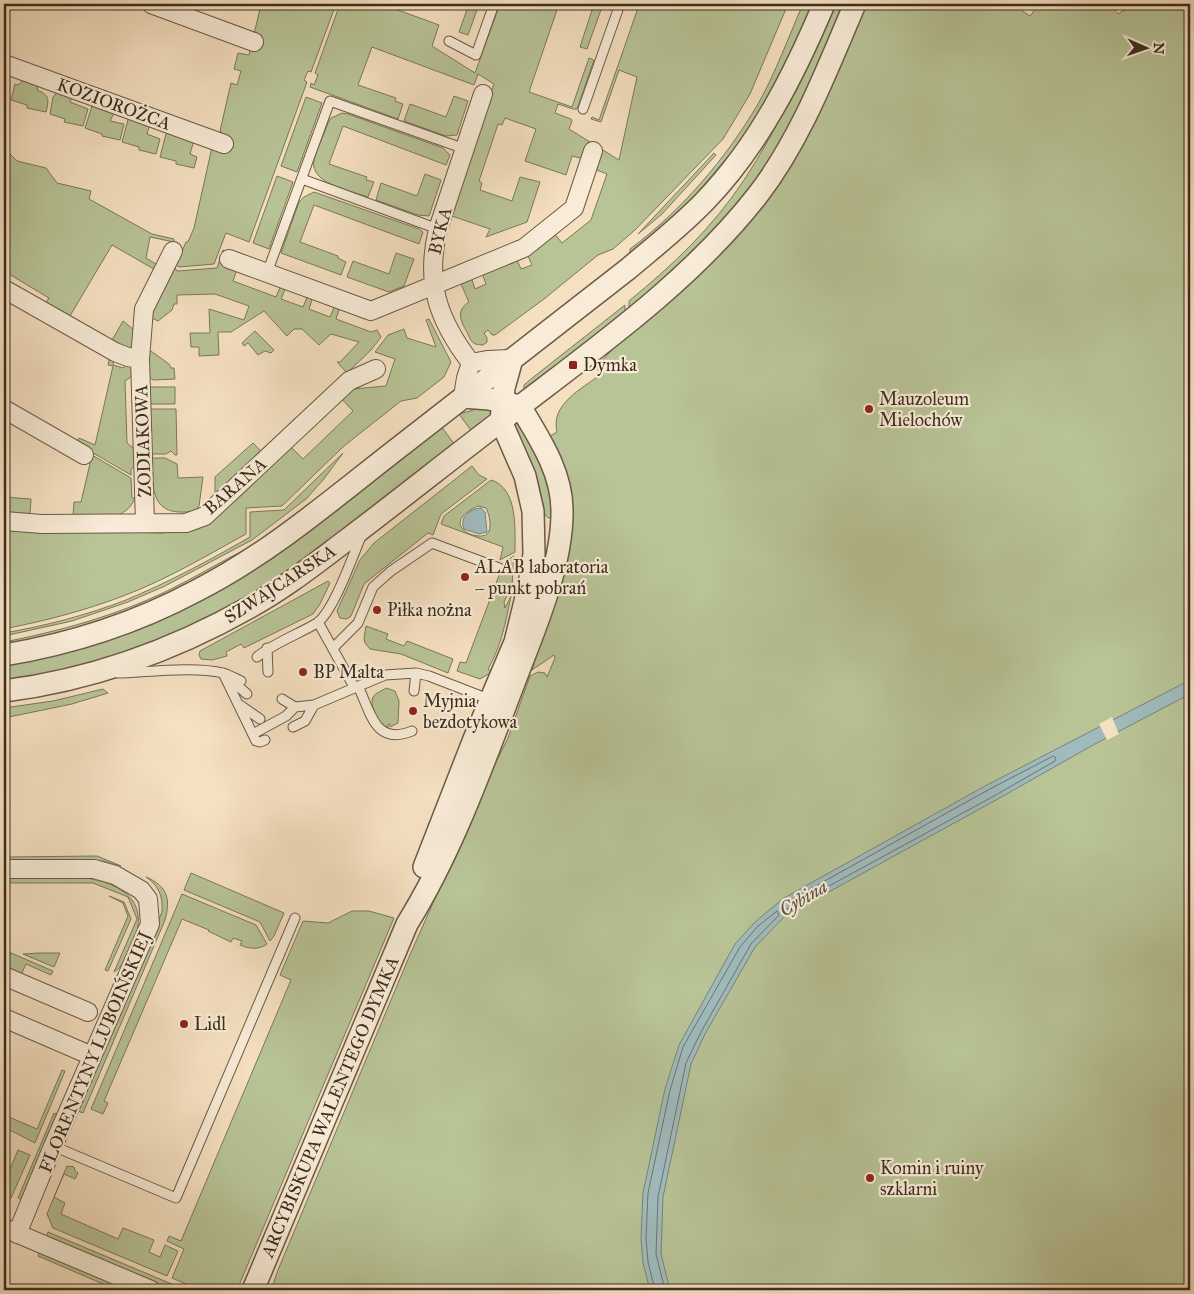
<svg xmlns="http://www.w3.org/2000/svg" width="1194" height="1294" font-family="'IM FELL Great Primer',serif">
<rect width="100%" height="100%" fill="#f5e0c1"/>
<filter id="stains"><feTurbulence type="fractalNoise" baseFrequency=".004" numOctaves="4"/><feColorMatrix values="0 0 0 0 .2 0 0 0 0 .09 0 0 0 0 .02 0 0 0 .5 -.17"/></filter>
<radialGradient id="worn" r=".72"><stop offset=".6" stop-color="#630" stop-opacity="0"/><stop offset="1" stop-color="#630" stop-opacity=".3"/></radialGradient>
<!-- green -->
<path fill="#b8c396" stroke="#7a785a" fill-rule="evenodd" d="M248,4H336L311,72L308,71L304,80L307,82L249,242L226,233L214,264L179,267L176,265L186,242H188L194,228L212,147L227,153L230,141L220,131L231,83L237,85L241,71L234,69L238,53L249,55L260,9L247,6Z
M340,4H387V6L439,25L432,46L475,73L500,4H559L529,92L572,107L589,58L594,60L577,109H573L558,104L555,113L571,119L572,121L569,129L619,160L637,77L619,70L601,122L591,119L592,117L599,120L639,5L637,4H788L750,94L723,139L635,230L613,249L598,255L544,299L495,335H492L488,330L484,333L487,338V342L483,345C481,345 476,344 475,344C471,342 469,337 468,334C461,322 455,311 469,302L460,282L471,277L475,289L486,284L482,273L516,258L521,269L532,265L527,254L554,233L562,243L591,220L607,174L594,169L584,159L572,156L566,175L525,161L536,129L505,118L502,125L498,124L479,181L482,183L480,190L512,201L520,177L540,182L527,222L486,237L490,229L449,215L494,84L478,74L474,85L372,47L358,85L396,98L395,101L403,104L398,119L310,87L311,83L314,85L318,75L315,73Z
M469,4H479L468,35L459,32Z
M594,4H603L587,49L580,47Z
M803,4H814L765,107L736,147L697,193L670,220L630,255V249C681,211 725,160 758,104C775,74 789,36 803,4Z
M834,4H844L814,76L795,115L780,144L751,188L695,253L629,309V301C673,265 713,227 744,180C781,125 806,63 834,4Z
M864,4H1012L1030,16L1039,4H1110L1118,14L1134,4H1190V1290H271L278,1270L409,957L493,768L508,738L530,676L538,672L545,673L547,677L555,658L554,655L532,670L534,664L526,661L569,549L572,515L550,436L557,432C550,404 582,389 601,374L596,367L626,335L725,248Z
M24,80L39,83L37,90C50,95 49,100 46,112L27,108V105L11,100L15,84L18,85Z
M57,92L73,95L70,102L88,109L83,126L64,122L65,119L50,114L53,97Z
M454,96L468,101L457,135L446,136L404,121L410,104L446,117Z
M306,97L322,103L297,172L281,166Z
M93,103L115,111L110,121L124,124L120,140L102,136V134L85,128Z
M342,113L348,114L443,148L450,155L446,165L343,126L329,164L367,177L366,180L374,182L368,197C352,191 309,184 314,160C317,148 324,135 328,123L331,118Z
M129,116L150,124L147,134L160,139L156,154L139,150V147L122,142Z
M167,130L194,140L190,154L197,157L194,168L176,164V161L160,157Z
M4,152L9,153L17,161L46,168L57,183L91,191L89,199L152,234L174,239V242L150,237L146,258L159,266L156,269L152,268L112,245L70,316L45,304L49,298L4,271Z
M714,153L716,155L662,214L638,234Z
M425,174L441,180L429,216L418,215L376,200L381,183L417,196Z
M277,176L293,182L269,249L253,243Z
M314,192L419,229L423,232L419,244L314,205L300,242L338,256V258L346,262L341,275L281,253L299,202L304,197Z
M223,250L231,253L237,269L233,281L276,297L281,285L286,287L281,299L303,307L308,295L313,297L309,309L330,317L335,305L340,307L336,319L371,332L377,330L381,337L371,350L347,373L337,362H340L359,342L331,334L319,345L302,329H294L287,336L264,311L231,332H218L219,355L199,356V347H191L190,333H210L209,309L244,320L249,306L215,294L177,295V304H174L172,310L158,321L150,317L175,268L177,271L217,268Z
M396,253L414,259L404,286L389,292L347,277L353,261L389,274Z
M625,305V313L525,390L524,389V385L531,379Z
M429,319L451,362L444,377L417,398L401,401L344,446L282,506L246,508V534C206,556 166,580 123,596C84,611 44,621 4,629V528L162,533L195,529L207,524L290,446L303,459L353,411L341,398L353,389L386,386L395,359L375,352L388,335L404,329L407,338L436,347L426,320Z
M123,321L134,330L133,348L128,352L111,342Z
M255,331L274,350L271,353L265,351L258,355L248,343L244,346L242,343Z
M148,349L169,364L171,368H174L175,379L154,380L149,378Z
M115,355L113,365L123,368L127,364L130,365L135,374L125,381L127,443L137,451L136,465L131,469V475L76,443L79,438L95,445L113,366L108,365L110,356Z
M149,387H175V404H150Z
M150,409H176L177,455H175L171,451L166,454H151Z
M477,409L491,410L493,414L472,432L459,414Z
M513,423H516C533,434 556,498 551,517L548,518L545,515L539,486Z
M441,426L455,445L283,576L215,616L145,646L73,669L4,681V665L105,641Z
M253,443L262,452L217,495L215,493V477Z
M343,453L323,480L306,499L252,540L165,586L128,602L72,621L4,636V633C45,626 87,615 126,600C169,582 210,560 250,537V512L284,510Z
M92,455L131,478L132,498H135C132,506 126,512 118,515L73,516L74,502H81Z
M151,458H165L177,464L178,478L203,477L199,506L195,511C151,518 153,492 151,458Z
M472,466L479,475L487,479L441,514L433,535L428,533L364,584L351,616L347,619L340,618L337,611L360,560L374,543Z
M491,480C518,488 515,529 515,552L500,560L503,547L441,524L444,516ZM478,506L486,508C489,513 493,529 487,534C478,542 437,525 478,506Z
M4,497L31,499L30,514L4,513Z
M248,548C237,558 221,565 209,572C145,610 76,631 4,645V642C60,631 115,616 167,591C194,578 220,562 248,548Z
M514,556L512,586L504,602L505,608L511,596C506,621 501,647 488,669L492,672L480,679L457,671L460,662L466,663L504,562Z
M328,581L330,583L320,604L313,614L244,648L241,644L226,652L227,656L212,660L201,659L199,655L200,651Z
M366,626L388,634L386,639L404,646L407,641L453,659L448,673L401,654L370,649L365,643L364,638Z
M386,688L395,691L399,701L398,723L390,727V724H388V728C379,725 369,707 373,697C375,693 382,691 386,688Z
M103,689L108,693L72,704L4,718V708L53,701Z
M97,856L121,866L103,861H94L4,862V857Z
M191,873L284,913L274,936L270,941L260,922L184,890Z
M78,877C117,881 152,898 133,943C128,954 125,965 114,972L137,919L128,897L93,883H4V878Z
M146,877C167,886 171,898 165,920L83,1113L78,1111L162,912C163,896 159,886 146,877Z
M182,894L256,925L267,944C259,950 249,949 240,945L242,941L233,938L231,942L208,931L209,930L182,919L104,1101L108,1103L103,1114L91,1109Z
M109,896L124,902L131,919L108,971L105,970L128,916L123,903Z
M352,911H369L394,918L237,1290H200L172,1278L184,1249L167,1241L169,1236L181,1241L291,980L280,975L303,921L328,923Z
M4,950L53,971L51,975L26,964L21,975L4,969Z
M40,953H60L54,967L23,954Z
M62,1070L65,1071L35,1143L4,1127V1115L37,1129Z
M54,1113L59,1115L23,1200L18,1198Z
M18,1150L30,1155L11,1198L4,1200V1184Z
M67,1166L74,1167L75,1171L78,1173L75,1179L64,1174L54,1197L65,1203L61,1214L118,1239L123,1228L154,1240L149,1252L160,1257L165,1245L178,1251L167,1276L53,1228L47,1214Z
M48,1232L186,1290H171L46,1237Z
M40,1251L132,1290H117L38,1256Z"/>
<!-- water -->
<path fill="#a0bbbd" stroke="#78837d" d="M481,508L485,512L487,532L479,534L464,529C459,517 470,509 481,508Z
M1190,680V694L1093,745L996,800L785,916L755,947L705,1034L691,1064L663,1197L661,1254L670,1290H650L643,1263L641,1239L643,1193L665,1089L679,1045L735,944L755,922L784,898L985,786Z"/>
<!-- pier -->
<path fill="#f5e0c1" d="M1112,717L1119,734L1107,740L1099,724Z"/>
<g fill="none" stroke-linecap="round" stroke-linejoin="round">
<!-- shore -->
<path stroke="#6e746e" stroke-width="1" d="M1054,756L1056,758L1055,761L994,796L785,910L781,909L782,906L787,902L988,790Z
M655,1290L648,1262L646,1239L648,1193L670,1090L683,1047L740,947L758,926L777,911L779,915L751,944L701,1032L686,1063L658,1197L656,1254L665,1290"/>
<!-- service casing -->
<g stroke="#6a5a47" stroke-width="11">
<path id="service" d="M449,41L476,55L494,4
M583,109L620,4
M302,179L438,229
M267,273L330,101L465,149
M318,622L354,687
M267,648L268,672
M333,648L358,623L373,587L391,571L432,543L499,568
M257,657C275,642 297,635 317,623C334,611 353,555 362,534
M118,673C147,672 195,666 223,673C229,675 235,678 241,681
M223,673L256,741L260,742L265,740
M231,680L247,694
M358,686C371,713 375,746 412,731
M414,691L416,673
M282,699L295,707
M240,705L260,719
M293,727L305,721L314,705
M253,734L286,716L295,707L314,705L385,675L416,673L429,676L491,700
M53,1146L176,1198L295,918"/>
</g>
<!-- minor casing -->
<g stroke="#6a5a47" stroke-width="20">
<path id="minor" d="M151,4L254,42
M4,64L224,144
M229,259L371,311L524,248L574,208L593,151
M4,289L115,352L128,357L140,359
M471,363C438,320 425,283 438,229L483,94
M471,363L487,360L512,359
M463,397L466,378L471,363
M4,409L84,455
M4,521L42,524L186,523L205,516L349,381L376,369
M145,523L140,359L144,309L173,251
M4,869H94L115,875L141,890L148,899L150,924L53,1146L17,1234
M4,976L88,1012
M4,1018L92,1056
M4,1228L151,1290"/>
</g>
<!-- tertiary casing -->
<g stroke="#6a5a47" stroke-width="24">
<path id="tertiary" d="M4,655C71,644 136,623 196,591C271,553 336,496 402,445C477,386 553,328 628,269C654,247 681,226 705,201C759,145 794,75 824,4
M4,691C91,680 174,650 250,607C285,588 316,563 348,539C401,499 453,457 506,417C593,350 689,283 757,196C801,139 827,69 855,4
M424,867L474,739L515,642L529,585L534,554L533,511L525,476L501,421L504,388L512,359
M253,1290L407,924C454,848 484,761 516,678C535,628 563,564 562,510C562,472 539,438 520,406L489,399L463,397"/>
</g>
<!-- service -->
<use href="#service" stroke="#f8ebd7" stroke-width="9"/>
<!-- minor -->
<use href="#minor" stroke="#f8ebd7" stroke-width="18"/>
<!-- tertiary -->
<use href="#tertiary" stroke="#f8ebd7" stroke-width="21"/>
</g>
<!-- markers -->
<g fill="#8f2418" stroke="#f8ebd7" stroke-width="2">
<rect x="568" y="360" width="10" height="10" rx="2.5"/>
<circle cx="869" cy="409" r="5"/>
<circle cx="465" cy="577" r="5"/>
<circle cx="377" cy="610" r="5"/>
<circle cx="303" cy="672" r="5"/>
<circle cx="413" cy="711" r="5"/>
<circle cx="184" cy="1024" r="5"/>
<circle cx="870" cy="1178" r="5"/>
</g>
<g text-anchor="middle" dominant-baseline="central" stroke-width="4.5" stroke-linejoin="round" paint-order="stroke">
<!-- street labels -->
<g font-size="18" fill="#3c2e1e" stroke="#f8ebd7">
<text transform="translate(114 104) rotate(20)">KOZIOROŻCA</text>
<text transform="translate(440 231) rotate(-76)">BYKA</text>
<text transform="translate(143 441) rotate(-92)">ZODIAKOWA</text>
<text transform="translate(235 486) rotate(-41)">BARANA</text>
<text transform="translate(280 584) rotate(-33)">SZWAJCARSKA</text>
<text transform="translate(95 1052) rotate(-67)">FLORENTYNY LUBOIŃSKIEJ</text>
<text transform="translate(330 1107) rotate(-67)">ARCYBISKUPA WALENTEGO DYMKA</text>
</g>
<!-- poi labels -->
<g font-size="18" fill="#3c2e1e" stroke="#f8ebd7" text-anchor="start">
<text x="583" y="365">Dymka</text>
<text x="879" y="399">Mauzoleum<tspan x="879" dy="21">Mielochów</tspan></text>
<text x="475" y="567">ALAB laboratoria<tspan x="475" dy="21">– punkt pobrań</tspan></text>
<text x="387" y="610">Piłka nożna</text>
<text x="313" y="672">BP Malta</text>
<text x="423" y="701">Myjnia<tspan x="423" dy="21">bezdotykowa</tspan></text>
<text x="194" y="1024">Lidl</text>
<text x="880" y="1168">Komin i ruiny<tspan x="880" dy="21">szklarni</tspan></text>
</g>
<!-- water labels -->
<g font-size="19" font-style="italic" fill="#555146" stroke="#f8ebd7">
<text transform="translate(803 898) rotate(-31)">Cybina</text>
</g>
</g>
<!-- margin -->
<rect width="1194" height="1294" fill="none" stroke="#f5e0c1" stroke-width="20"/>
<rect x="5" y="5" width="1184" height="1284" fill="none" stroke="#3c2e1e" stroke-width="2.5"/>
<rect x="10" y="10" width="1174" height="1274" fill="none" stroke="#3c2e1e"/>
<!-- north arrow -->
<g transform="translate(1146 48) rotate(92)" stroke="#f8ebd7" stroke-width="4" paint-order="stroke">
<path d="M0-4L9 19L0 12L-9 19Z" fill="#3c2e1e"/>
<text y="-8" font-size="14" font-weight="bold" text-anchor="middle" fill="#3c2e1e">N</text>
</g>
<rect width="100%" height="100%" filter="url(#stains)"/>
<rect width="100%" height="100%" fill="url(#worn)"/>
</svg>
